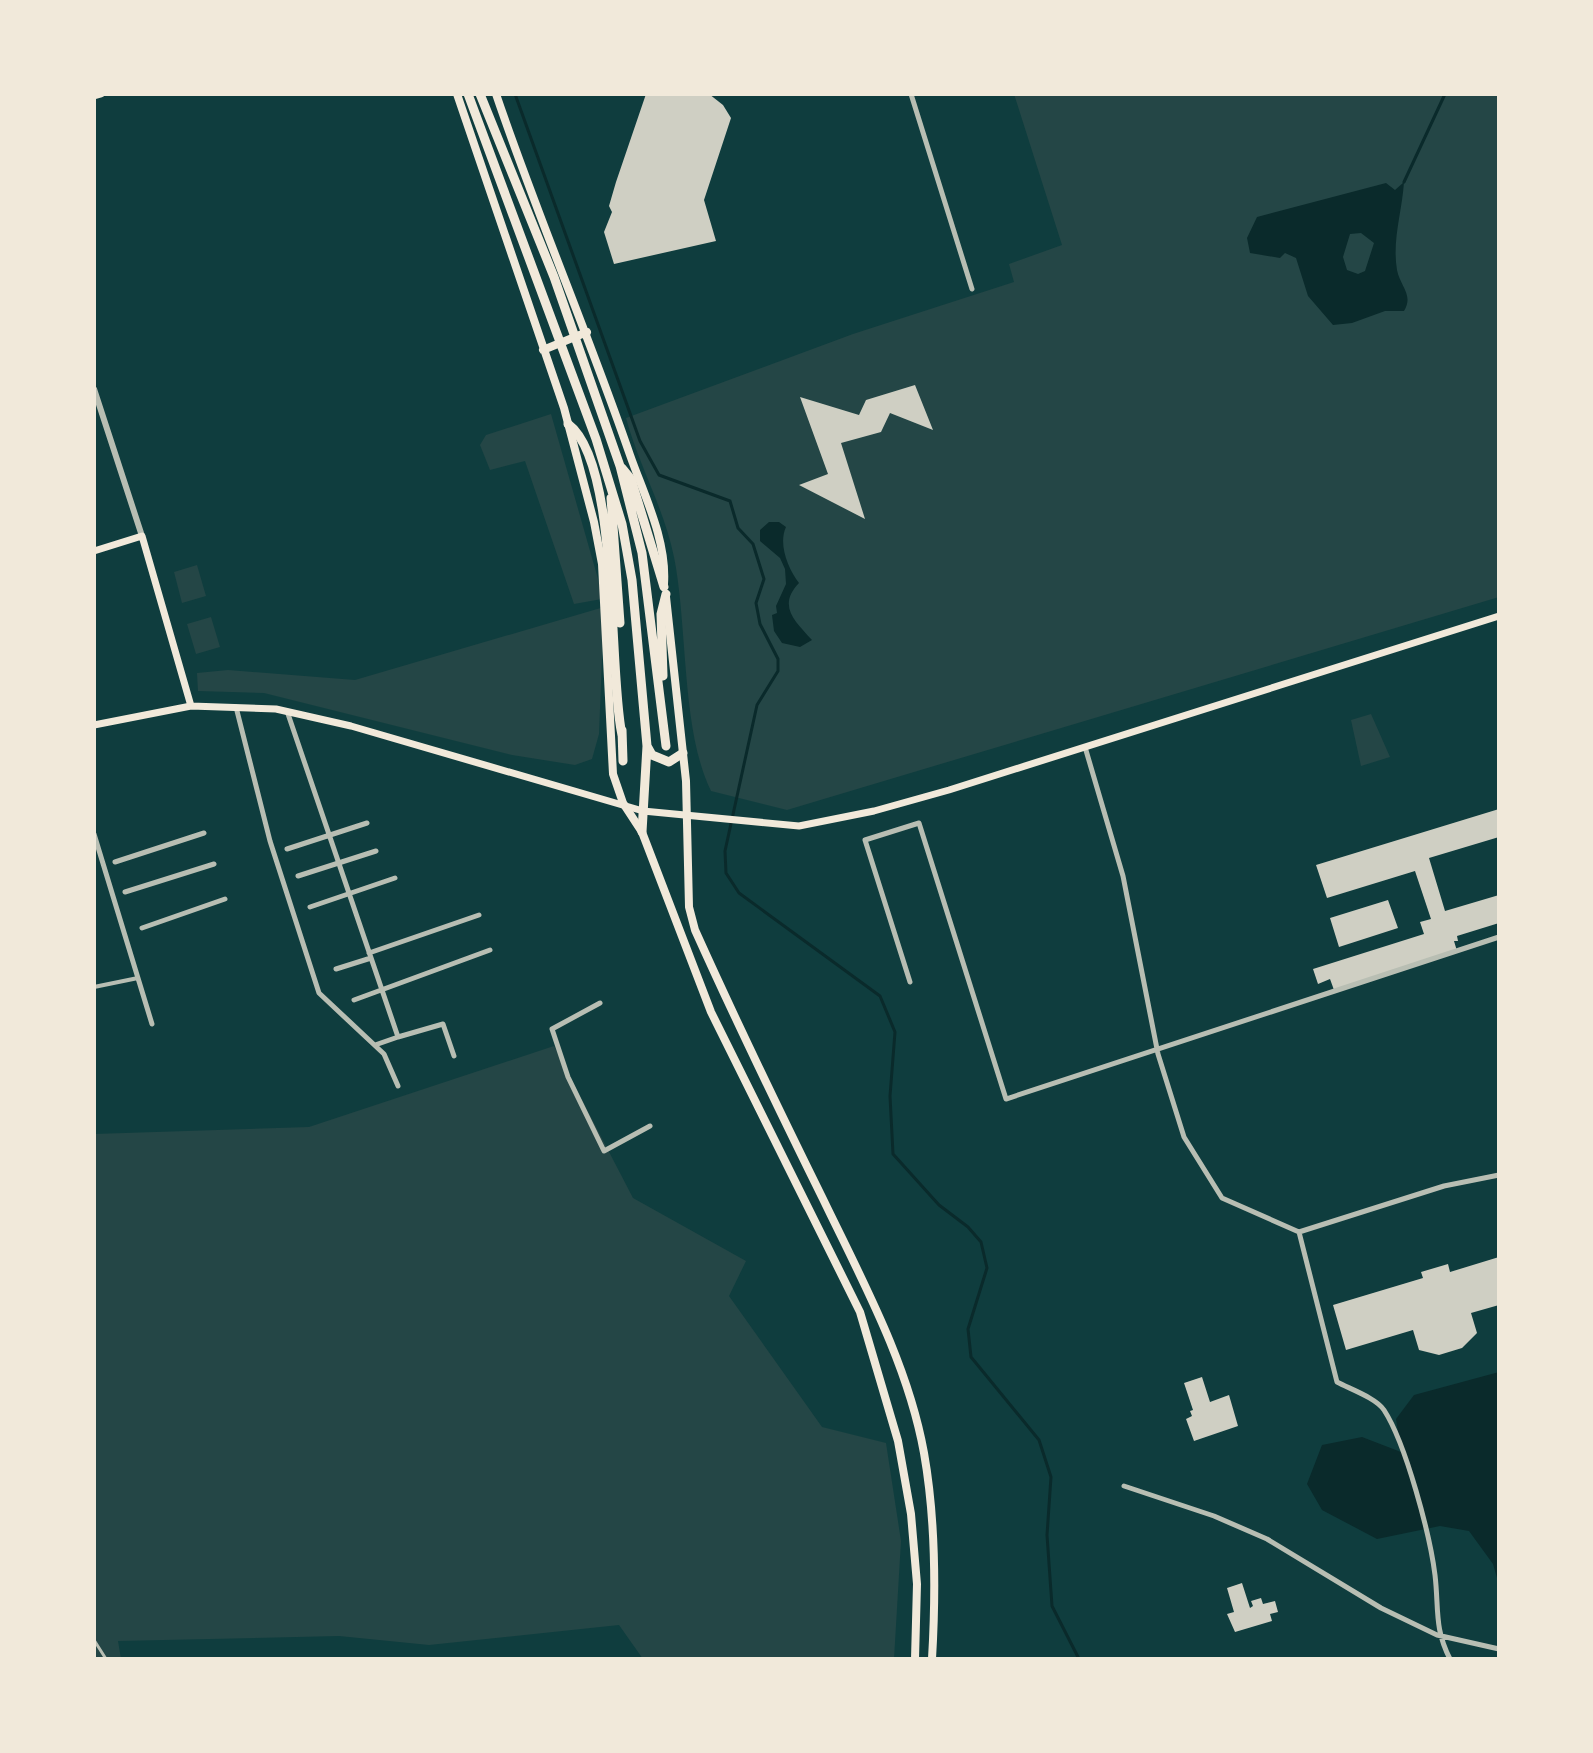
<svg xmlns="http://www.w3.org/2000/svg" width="1593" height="1753" font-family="'Sofia Sans Condensed',sans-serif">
<rect width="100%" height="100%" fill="#0f3d3e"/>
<!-- green -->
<path fill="#244646" d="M1014,94H1499V597L787,810L711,791C681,730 688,627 674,557C664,508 639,466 626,418L853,334L1014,282L1009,264L1062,245Z
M551,414L602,593V599L574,604L525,461L490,470L480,445L486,435Z
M197,565L206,596L182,603L174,572Z
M604,607L599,734L592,759L575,765L512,755L264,693L198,691L197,673L228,670L355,680Z
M211,617L220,647L196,654L187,624Z
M1371,714L1390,757L1361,766L1351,720Z
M554,1046L633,1198L746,1261L729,1296L822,1427L886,1443L901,1541L894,1659H643L619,1625L429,1645L339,1636L118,1641L121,1659H94V1134L309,1127Z"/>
<!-- water -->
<path fill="#0a2a2b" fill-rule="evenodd" d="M1404,182C1402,212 1392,240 1397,270C1400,286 1414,295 1404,311H1385L1352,323L1333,325L1308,296L1296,258L1285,253L1280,258L1250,253L1247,238L1257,217L1386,183L1395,190ZM1361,233L1374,243L1365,271L1358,274L1347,270L1343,257L1350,234Z
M769,522H779L786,527C778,544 788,569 799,583C777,606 795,621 812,640L800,647L782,643L774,631L772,615L777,613L776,606L786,584L785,569L780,558L760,541V530Z
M1499,1372V1585L1493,1564L1469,1531L1440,1526L1377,1539L1322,1510L1307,1484L1322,1445L1362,1437L1401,1452L1396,1419L1414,1395Z"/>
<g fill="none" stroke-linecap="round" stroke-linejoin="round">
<!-- stream -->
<path stroke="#0a2a2b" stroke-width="3" d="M515,94L640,441L659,475L730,501L738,528L753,544L764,579L756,603L760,624L778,659V671L757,705L725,851L726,873L739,893L880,996L895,1032L890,1096L893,1154L939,1205L968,1227L981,1242L987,1268L968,1329L971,1357L1039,1440L1051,1477L1047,1535L1052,1606L1079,1659
M1404,182L1445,94"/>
</g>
<!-- building -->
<path fill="#cfcfc3" d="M646,94H709L723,105L731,118L704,200L716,241L614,264L604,232L612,212L609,206L616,182Z
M915,385L933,430L890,413L881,432L841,443L865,519L799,485L828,474L800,397L859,415L866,400Z
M1499,809V837L1429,858L1445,911L1499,895V923L1457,936L1458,941H1454L1457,951L1334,990L1330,979L1318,984L1313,969L1424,934L1420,922L1431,919L1415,871L1327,898L1316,865Z
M1388,900L1398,928L1339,947L1330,918Z
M1499,1257V1305L1471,1313L1477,1333L1462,1348L1439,1355L1419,1350L1413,1330L1346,1350L1333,1305L1423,1278L1421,1272L1448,1264L1450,1272Z
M1202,1377L1210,1402L1229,1395L1238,1426L1194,1441L1186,1419L1192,1416L1190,1411L1193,1410L1184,1383Z
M1242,1583L1250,1608L1253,1606L1251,1601L1261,1598L1263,1604L1275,1601L1278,1612L1270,1614L1272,1621L1235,1632L1227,1614L1234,1612L1227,1588Z"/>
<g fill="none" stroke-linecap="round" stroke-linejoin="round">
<!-- service -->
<path stroke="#b8beb3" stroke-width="3" d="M94,1640L106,1659"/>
<!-- pedestrian -->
<path stroke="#b8beb3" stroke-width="4" d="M94,987L138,978"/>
<!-- minor -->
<path stroke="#b8beb3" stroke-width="5" d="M911,94L972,289
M236,707L270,841L319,993L384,1054L398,1086
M287,711L398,1037L375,1045
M1085,747L1123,876L1158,1054L1184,1137L1222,1198L1299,1232
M94,834L152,1024
M287,849L367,823
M115,862L204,833
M298,876L376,851
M125,892L214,864
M310,907L395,878
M142,928L225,899
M369,953L479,915
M336,969L371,958
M910,982L865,840L919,823L1006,1099L1499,937
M354,1000L490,950
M600,1003L552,1029L568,1077L604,1151L650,1126
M398,1037L443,1024L454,1056
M1124,1486L1214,1516L1267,1539L1381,1608L1437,1635L1499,1649
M1450,1659C1434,1628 1439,1609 1435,1575C1430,1535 1406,1444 1384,1410C1376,1398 1350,1389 1337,1382L1299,1232L1444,1186L1499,1175"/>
<!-- tertiary -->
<path stroke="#b8beb3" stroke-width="6" d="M94,389L142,536"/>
<!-- secondary -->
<path stroke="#f1e9da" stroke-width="7" d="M94,96L101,94
M94,551L142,536L191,706
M94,725L191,706L276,709L351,726L643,811L799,826L874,811L949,790L1499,616"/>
<!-- primary -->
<path stroke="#f1e9da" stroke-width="8" d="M457,94L564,408L594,522L602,564L613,774L623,803L642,832L711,1012L860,1312L898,1441L911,1514L917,1584L915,1659
M496,94C537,215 588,333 630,455C644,495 667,540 664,584
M543,350L587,332
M666,597L686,781L689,907L695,930C736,1021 779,1110 823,1199C862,1280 908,1364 924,1453C936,1521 936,1591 932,1659"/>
<!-- trunk -->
<path stroke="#f1e9da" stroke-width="9" d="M468,94L596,439L622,524L632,580L647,746L642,832
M480,94L554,277L620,466L642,553L666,746
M568,424C620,462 608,670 622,735
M622,468L631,479L664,587
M611,498L620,623
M663,676L661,614L666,594
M622,730L623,761
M647,746L652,755L669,762L683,753"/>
</g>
<!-- border -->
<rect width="1593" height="1753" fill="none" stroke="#f1e9da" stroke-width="192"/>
</svg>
